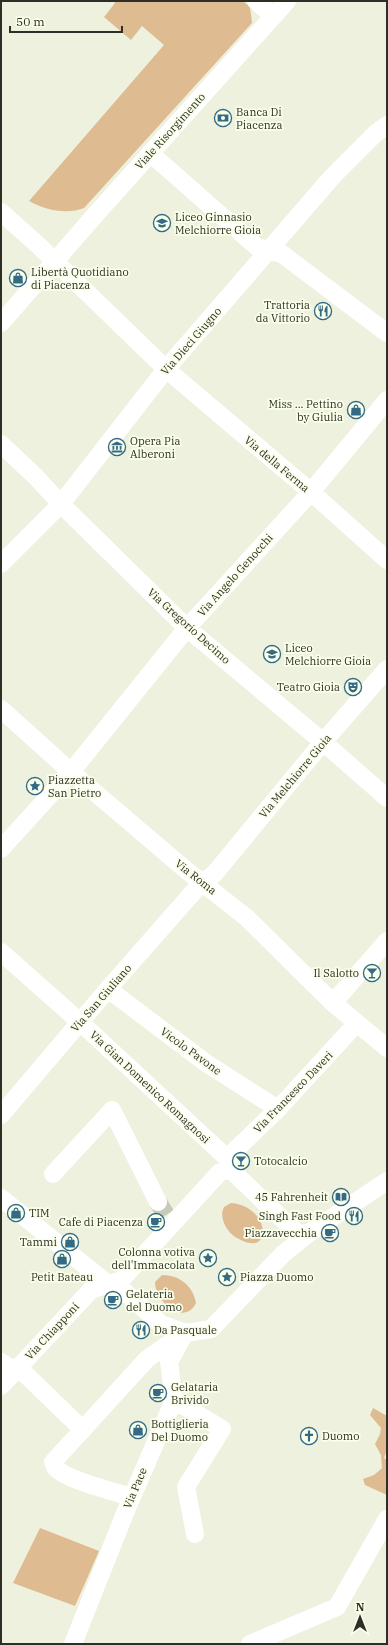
<svg xmlns="http://www.w3.org/2000/svg" width="388" height="1645" font-family="'IBM Plex Serif',serif">
<rect width="100%" height="100%" fill="#edf1dd"/>
<!-- green -->
<path fill="#dfbb91" d="M113,1H243L250,7L252,23L84,208C66,215 46,210 29,201L164,45L142,26L131,40L104,17L115,3Z
M231,1203C269,1206 273,1254 243,1241C237,1238 232,1236 228,1230C223,1223 220,1215 224,1207Z
M162,1275C180,1275 193,1286 196,1303C184,1327 155,1301 155,1282Z
M373,1408L387,1416V1450L384,1458L387,1460V1495L365,1485L363,1479L374,1475L382,1468L381,1455L375,1444L380,1434L381,1428L370,1415Z
M40,1528L99,1551L75,1606L13,1583Z"/>
<g fill="none" stroke-linecap="round" stroke-linejoin="round">
<!-- minor-tunnel -->
<path stroke="#c7cab9" stroke-width="18" stroke-dasharray="18 9" stroke-linecap="butt" d="M158,1202L166,1215"/>
<!-- minor -->
<path stroke="#fff" stroke-width="18" d="M256,1L273,16
M150,153L257,247L282,254L387,333
M1,212L38,245L166,369L311,492L387,560
M1,323L96,214L287,1
M1,444L35,476L61,504L187,628L323,742L387,798
M1,564L61,504L166,369L332,177L376,133L387,125
M1,709L71,772L186,870L247,918L333,1003L387,1048
M1,849L71,772L187,628L311,492L387,400
M1,952L80,1022L227,1158
M108,989L206,1063L278,1109
M333,1003L387,941
M1,1115L108,989L196,889L215,873L323,742L387,669
M227,1158L278,1109L357,1023
M227,1158L230,1169L298,1234L309,1233
M53,1174L112,1110L158,1202
M1,1198L108,1284L125,1292L161,1324L185,1333L211,1329L283,1254L309,1233L387,1181
M1,1362L15,1371
M18,1367L83,1430
M1,1386L91,1290L121,1280L220,1172L230,1169
M174,1400L222,1429L186,1487L195,1534
M132,1497C115,1492 66,1480 56,1468C55,1468 54,1463 53,1462L147,1359L181,1335
M73,1644L125,1513L174,1400L169,1362L185,1333
M250,1644L337,1607L387,1519"/>
</g>
<!-- icons -->
<defs>
<g id="bank-ring" transform="scale(0.9)"><circle r="9.5" fill="#faffea" stroke="#336a85" stroke-width="1.5"/><path d="M-6-4H6V4H-6ZM0-2.3a2.3 2.3 0 1 0 0 4.6a2.3 2.3 0 1 0 0-4.6Z" fill="#336a85"/></g>
<g id="school-ring" transform="scale(0.9)"><circle r="9.5" fill="#faffea" stroke="#336a85" stroke-width="1.5"/><path d="M0-5L7-2L0 1L-7-2ZM-4 1L0 2.5L4 1V4Q0 6-4 4Z" fill="#336a85"/></g>
<g id="shop-ring" transform="scale(0.9)"><circle r="9.5" fill="#faffea" stroke="#336a85" stroke-width="1.5"/><path d="M-5-2.5h2.3a2.7 3.5 0 0 1 5.4 0H5L5.5 6h-11ZM-1.5-2.5h3a1.5 2.3 0 0 0-3 0Z" fill="#336a85"/></g>
<g id="restaurant-ring" transform="scale(0.9)"><circle r="9.5" fill="#faffea" stroke="#336a85" stroke-width="1.5"/><path d="M-5-6h1v4h1v-4h1v4h1v-4h1v5L-1.5 .5V6h-2V.5L-5-1ZM5-6V6H3V1.5H1.5Q1.5-4 5-6Z" fill="#336a85"/></g>
<g id="museum-ring" transform="scale(0.9)"><circle r="9.5" fill="#faffea" stroke="#336a85" stroke-width="1.5"/><path d="M0-6L6-3V-2H-6V-3ZM-5-1h2V3h-2ZM-1-1h2V3h-2ZM3-1h2V3H3ZM-6 4H6V6H-6Z" fill="#336a85"/></g>
<g id="theatre-ring" transform="scale(0.9)"><circle r="9.5" fill="#faffea" stroke="#336a85" stroke-width="1.5"/><path d="M-5-5.5Q0-4 5-5.5V0Q5 5 0 6Q-5 5-5 0ZM-3.3-2.5H-1v1.5H-3.3ZM1-2.5H3.3v1.5H1ZM-2.8 1Q0 5.5 2.8 1Z" fill="#336a85"/></g>
<g id="sight-ring" transform="scale(0.9)"><circle r="9.5" fill="#faffea" stroke="#336a85" stroke-width="1.5"/><path d="M0-6L1.8-2.2L6-1.7L2.9 1.2L3.7 5.4L0 3.3L-3.7 5.4L-2.9 1.2L-6-1.7L-1.8-2.2Z" fill="#336a85"/></g>
<g id="bar-ring" transform="scale(0.9)"><circle r="9.5" fill="#faffea" stroke="#336a85" stroke-width="1.5"/><path d="M-6-5H6L.8 .8V4.5H3.5V6h-7V4.5H-.8V.8Z" fill="#336a85"/></g>
<g id="library-ring" transform="scale(0.9)"><circle r="9.5" fill="#faffea" stroke="#336a85" stroke-width="1.5"/><path d="M-6-4Q-3-5.5-.7-3.5V5Q-3 3-6 4ZM6-4Q3-5.5 .7-3.5V5Q3 3 6 4Z" fill="#336a85"/></g>
<g id="cafe-ring" transform="scale(0.9)"><circle r="9.5" fill="#faffea" stroke="#336a85" stroke-width="1.5"/><path d="M-5.5-4.5H6V0H3Q3 3.5 0 3.5H-2.5Q-5.5 3.5-5.5 0ZM3-3.2v2h1.7v-2ZM-6 4.5H4V6H-6Z" fill="#336a85"/></g>
<g id="church-ring" transform="scale(0.9)"><circle r="9.5" fill="#faffea" stroke="#336a85" stroke-width="1.5"/><path d="M-1.2-6h2.4v3.5h3.3v2.4h-3.3V6h-2.4V-.1h-3.3v-2.4h3.3Z" fill="#336a85"/></g>
</defs>
<g fill-rule="evenodd">
<use href="#bank-ring" x="223" y="118"/>
<use href="#school-ring" x="162" y="223"/>
<use href="#shop-ring" x="18" y="278"/>
<use href="#restaurant-ring" x="323" y="311"/>
<use href="#shop-ring" x="356" y="410"/>
<use href="#museum-ring" x="117" y="447"/>
<use href="#school-ring" x="272" y="654"/>
<use href="#theatre-ring" x="353" y="687"/>
<use href="#sight-ring" x="35" y="786"/>
<use href="#bar-ring" x="372" y="973"/>
<use href="#bar-ring" x="241" y="1161"/>
<use href="#library-ring" x="341" y="1197"/>
<use href="#shop-ring" x="16" y="1213"/>
<use href="#restaurant-ring" x="354" y="1216"/>
<use href="#cafe-ring" x="156" y="1222"/>
<use href="#cafe-ring" x="330" y="1233"/>
<use href="#shop-ring" x="70" y="1242"/>
<use href="#sight-ring" x="208" y="1258"/>
<use href="#shop-ring" x="62" y="1259"/>
<use href="#sight-ring" x="227" y="1277"/>
<use href="#cafe-ring" x="113" y="1300"/>
<use href="#restaurant-ring" x="141" y="1330"/>
<use href="#cafe-ring" x="158" y="1393"/>
<use href="#shop-ring" x="138" y="1430"/>
<use href="#church-ring" x="309" y="1436"/>
</g>
<g text-anchor="middle" dominant-baseline="central" stroke-width="3.5" stroke-linejoin="round" paint-order="stroke">
<!-- poi labels -->
<g font-size="11" fill="#2d2f27" stroke="#faffea" text-anchor="start">
<text x="236" y="112">Banca Di<tspan x="236" dy="13">Piacenza</tspan></text>
<text x="175" y="217">Liceo Ginnasio<tspan x="175" dy="13">Melchiorre Gioia</tspan></text>
<text x="31" y="272">Libertà Quotidiano<tspan x="31" dy="13">di Piacenza</tspan></text>
<text x="310" y="305" text-anchor="end">Trattoria<tspan x="310" dy="13">da Vittorio</tspan></text>
<text x="343" y="404" text-anchor="end">Miss ... Pettino<tspan x="343" dy="13">by Giulia</tspan></text>
<text x="130" y="441">Opera Pia<tspan x="130" dy="13">Alberoni</tspan></text>
<text x="285" y="648">Liceo<tspan x="285" dy="13">Melchiorre Gioia</tspan></text>
<text x="340" y="687" text-anchor="end">Teatro Gioia</text>
<text x="48" y="780">Piazzetta<tspan x="48" dy="13">San Pietro</tspan></text>
<text x="359" y="973" text-anchor="end">Il Salotto</text>
<text x="254" y="1161">Totocalcio</text>
<text x="328" y="1197" text-anchor="end">45 Fahrenheit</text>
<text x="29" y="1213">TIM</text>
<text x="341" y="1216" text-anchor="end">Singh Fast Food</text>
<text x="143" y="1222" text-anchor="end">Cafe di Piacenza</text>
<text x="317" y="1233" text-anchor="end">Piazzavecchia</text>
<text x="57" y="1242" text-anchor="end">Tammi</text>
<text x="195" y="1252" text-anchor="end">Colonna votiva<tspan x="195" dy="13">dell'Immacolata</tspan></text>
<text x="62" y="1277" text-anchor="middle">Petit Bateau</text>
<text x="240" y="1277">Piazza Duomo</text>
<text x="126" y="1294">Gelateria<tspan x="126" dy="13">del Duomo</tspan></text>
<text x="154" y="1330">Da Pasquale</text>
<text x="171" y="1387">Gelataria<tspan x="171" dy="13">Brivido</tspan></text>
<text x="151" y="1424">Bottiglieria<tspan x="151" dy="13">Del Duomo</tspan></text>
<text x="322" y="1436">Duomo</text>
</g>
<!-- street labels -->
<g font-size="11" fill="#2d2f27" stroke="#faffea">
<text transform="translate(170 131) rotate(-48)">Viale Risorgimento</text>
<text transform="translate(191 341) rotate(-49)">Via Dieci Giugno</text>
<text transform="translate(277 464) rotate(40)">Via della Ferma</text>
<text transform="translate(235 575) rotate(-48)">Via Angelo Genocchi</text>
<text transform="translate(189 626) rotate(42)">Via Gregorio Decimo</text>
<text transform="translate(295 776) rotate(-50)">Via Melchiorre Gioia</text>
<text transform="translate(196 877) rotate(38)">Via Roma</text>
<text transform="translate(101 998) rotate(-49)">Via San Giuliano</text>
<text transform="translate(191 1051) rotate(36)">Vicolo Pavone</text>
<text transform="translate(150 1087) rotate(43)">Via Gian Domenico Romagnosi</text>
<text transform="translate(293 1092) rotate(-46)">Via Francesco Daveri</text>
<text transform="translate(52 1331) rotate(-47)">Via Chiapponi</text>
<text transform="translate(135 1488) rotate(-67)">Via Pace</text>
</g>
</g>
<!-- border -->
<rect width="388" height="1645" fill="none" stroke="#2d2f27" stroke-width="4"/>
<!-- north arrow -->
<g transform="translate(360 1617)" stroke="#faffea" stroke-width="3" paint-order="stroke">
<path d="M0-3L7 15L0 10L-7 15Z" fill="#2d2f27"/>
<text y="-6" font-size="11" font-weight="bold" text-anchor="middle" fill="#2d2f27">N</text>
</g>
<!-- scale -->
<path d="M10 26v6h112v-6" fill="none" stroke="#2d2f27" stroke-width="2"/>
<text x="16" y="26" font-size="12" fill="#2d2f27" stroke="#faffea" stroke-width="3" paint-order="stroke">50 m</text>
</svg>
